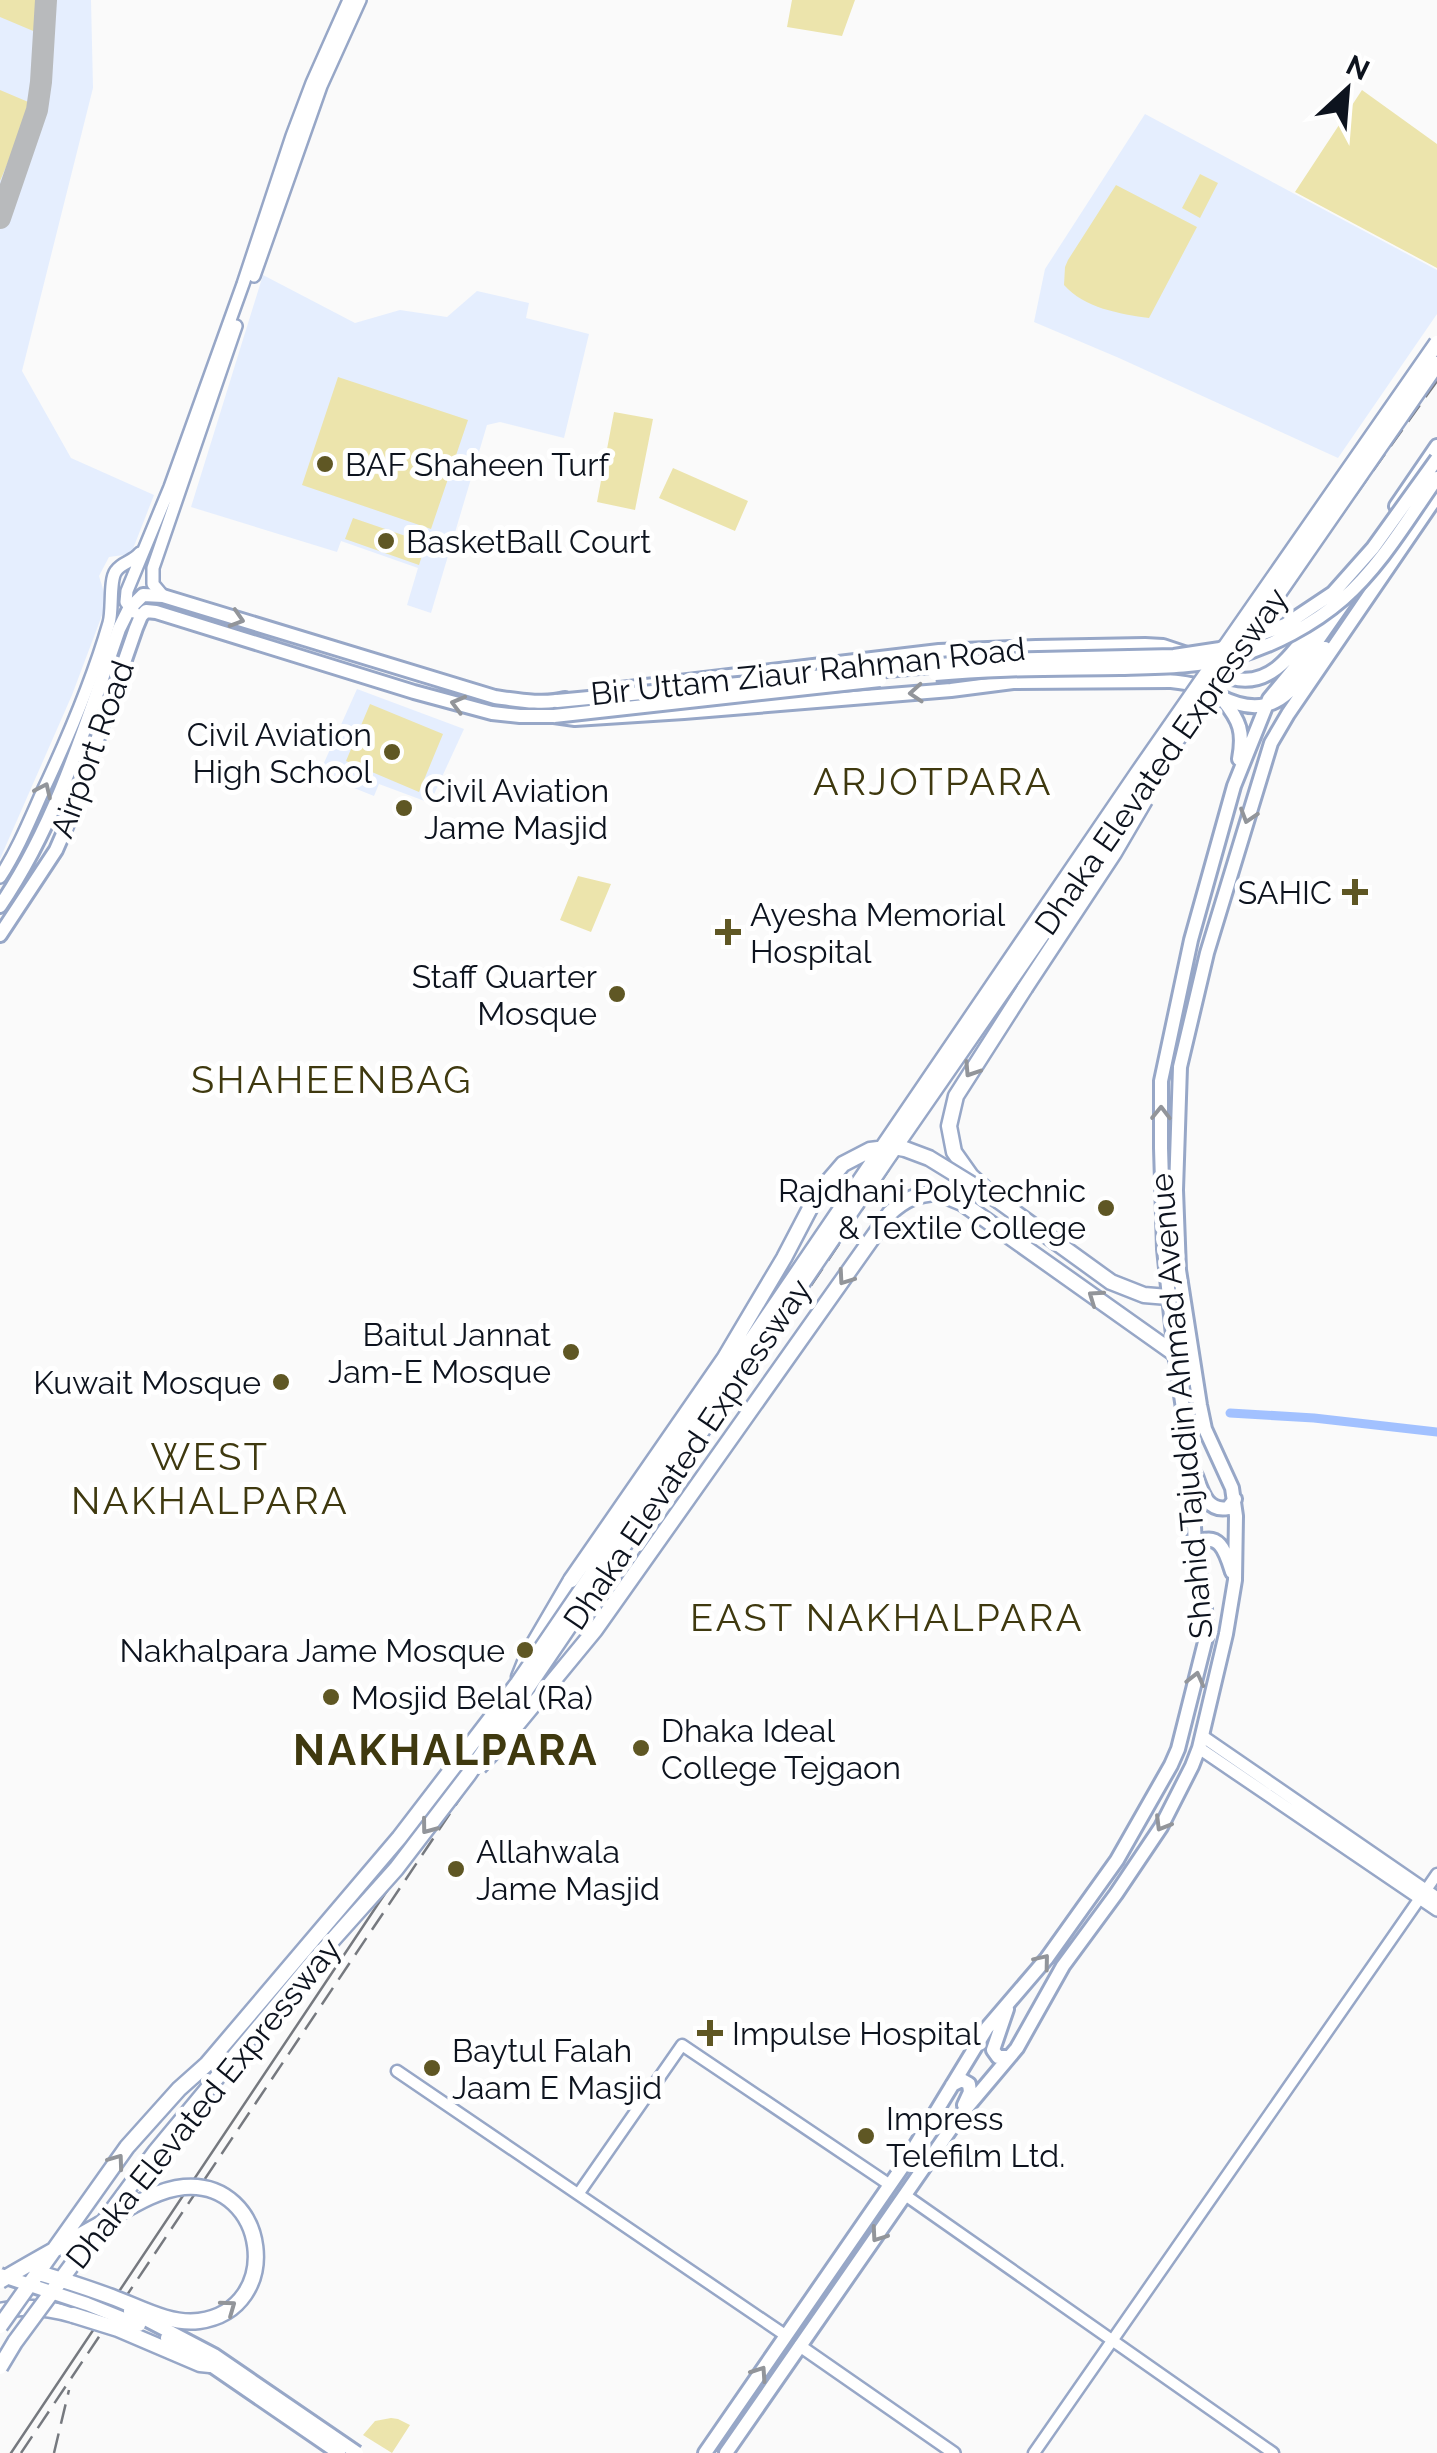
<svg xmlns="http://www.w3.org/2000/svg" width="1437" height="2453" font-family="Raleway,sans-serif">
<rect width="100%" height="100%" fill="#fafafa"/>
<!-- built -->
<path fill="#e5eefe" d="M0,0H91L93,88L22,371L71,458L154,495L131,554L109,557L99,576L107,602L72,695L0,859Z
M1145,114L1437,270V314L1338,458L1119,358L1034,322L1045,269Z
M263,275L355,323L400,310L447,317L477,291L529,303L526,318L589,334L564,438L500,422L487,425L431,613L407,605L418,568L341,541L337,552L191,507Z
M357,689L464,729L430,803L379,784L374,796L319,774Z"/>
<!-- green -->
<path fill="#ece4ac" d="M0,0H39L38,33L0,17Z
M792,0H855L842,36L787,27Z
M0,90L33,104L0,181Z
M1362,90L1437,144V268L1295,192Z
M1200,174L1218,183L1200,218L1182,208Z
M1116,185L1197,227L1149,318C1120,314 1084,308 1064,285L1065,267L1068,260Z
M338,377L468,420L431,529L302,485Z
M614,412L653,419L635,510L597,502Z
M673,468L748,501L735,531L659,498Z
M353,518L426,543L419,565L345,539Z
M370,704L443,734L419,792L346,761Z
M578,876L611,884L591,932L560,920Z
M391,2418L398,2419L410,2425L392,2453L363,2435L375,2421Z"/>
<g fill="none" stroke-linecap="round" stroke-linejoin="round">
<!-- canal -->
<path stroke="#a2c1ff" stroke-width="9" d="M1230,1413L1314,1418L1437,1432"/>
<!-- taxiway -->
<path stroke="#b8babc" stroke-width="22" d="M0,218L37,110L41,82L46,0"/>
<!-- tertiary casing -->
<g stroke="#97a7c7" stroke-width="15">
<path id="tertiary" d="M1426,1890L1437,1874
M397,2071L785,2335
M579,2193L682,2045L890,2185
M905,2195L1273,2453
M1034,2453L1420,1898"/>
</g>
<!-- secondary casing -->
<g stroke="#97a7c7" stroke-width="16">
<path id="secondary" d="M254,276L321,86L360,0
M163,596L153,584V568L236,326
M134,612L126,602L127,591L170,487L243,284L292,136L312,83L349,0
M0,877C17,851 29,822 41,795C67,740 92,682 109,623C113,610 109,580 116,571C122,562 133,562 140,553
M1202,1736L1437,1898
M1199,1748L1437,1910
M800,2346L954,2453"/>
</g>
<!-- primary casing -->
<g stroke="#97a7c7" stroke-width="18">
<path id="primary" d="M1396,506L1437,446
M1232,678C1273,689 1296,648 1318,620
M1219,696C1275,725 1293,688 1325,648
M1223,700C1240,721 1244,732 1239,759
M1196,1476C1202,1492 1207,1512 1228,1508L1235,1499
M1195,1544C1220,1530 1226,1553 1232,1572
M1007,2009L993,2050L998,2057H1008
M952,2085L962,2080L969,2084L970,2092L964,2105
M705,2453L903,2166L987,2028L1047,1958L1117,1860L1171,1765L1178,1749L1206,1638L1205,1608L1195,1544L1190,1457L1175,1354L1164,1249L1161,1148V1081L1191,940L1234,786L1269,699L1317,641L1347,598
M726,2453L959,2117L1017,2048L1063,1966L1116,1894L1161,1827L1192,1766L1199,1748L1226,1634L1235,1580L1236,1516L1232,1488L1205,1429L1200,1405L1179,1270L1176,1190L1180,1067L1207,953L1271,743L1288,714L1437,496"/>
</g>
<!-- trunk casing -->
<g stroke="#97a7c7" stroke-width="18">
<path id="trunk" d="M604,691L939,651L1036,647L1145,645L1163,646L1190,655
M0,906C57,822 86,724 119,629L129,609L143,595L163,596L495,697C517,700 544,705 565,699
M0,935L56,850L70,818L136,628L141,616L146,611L156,612L414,692L492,713L520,716H554L575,719L684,712L951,690L1013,682L1170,681C1187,683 1206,685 1219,696"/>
</g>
<!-- motorway casing -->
<g stroke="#97a7c7" stroke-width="19">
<path id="motorway" d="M1025,988L956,1096L949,1126L954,1152L971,1176L999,1201L1111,1282L1144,1295L1168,1297
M938,1193L962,1203L1175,1354
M519,1677L529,1652L571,1580
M0,2311C24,2305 49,2308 73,2315"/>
</g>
<!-- tertiary -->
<use href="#tertiary" stroke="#fff" stroke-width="10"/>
<!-- secondary -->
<use href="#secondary" stroke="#fff" stroke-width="11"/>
<!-- primary -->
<use href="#primary" stroke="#fff" stroke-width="12"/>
<!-- trunk -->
<use href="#trunk" stroke="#fff" stroke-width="12"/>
<!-- motorway -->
<use href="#motorway" stroke="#fff" stroke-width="14"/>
<!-- tram -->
<path stroke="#76797f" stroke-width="2.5" d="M11,2453L378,1904L750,1361L1018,964L1059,910L1225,674L1296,566L1437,367"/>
<!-- rail -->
<path stroke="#76797f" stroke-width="2.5" stroke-dasharray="20 10" stroke-linecap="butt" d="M21,2453L626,1551L757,1366L1024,969C1124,839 1212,702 1305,568C1348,505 1393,443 1437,381
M54,2453L69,2390"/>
<!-- primary-bridge casing -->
<g stroke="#97a7c7" stroke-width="18" stroke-linecap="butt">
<path id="primary-bridge" d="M0,2275L87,2304L139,2325
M130,2311L214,2355L357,2453
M167,2338L192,2352L339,2453"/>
</g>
<!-- trunk-bridge casing -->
<g stroke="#97a7c7" stroke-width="18" stroke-linecap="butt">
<path id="trunk-bridge" d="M935,674C996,668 1058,669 1120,668C1158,667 1198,667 1234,657C1273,646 1313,625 1343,599C1381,566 1408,519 1437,478
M557,701L994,660L1174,656L1220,649L1285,625L1333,593L1373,548L1437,459
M554,716L880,680"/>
</g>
<!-- motorway-bridge casing -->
<g stroke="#97a7c7" stroke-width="19" stroke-linecap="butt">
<path id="motorway-bridge" d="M1025,988L1114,853L1145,800
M571,1580L724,1359L784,1258L818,1193L843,1164L870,1150L894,1147L905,1149L929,1158L999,1201
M479,1767L506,1738L595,1630L890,1213C905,1199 917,1194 938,1193
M0,2281C33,2261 67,2243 100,2224C126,2210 154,2190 184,2187C268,2180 285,2309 199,2321C170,2325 139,2307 112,2297C88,2288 63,2280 39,2273
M73,2315L118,2329L200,2364L210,2365
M0,2326L127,2147L179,2089L207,2064L399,1838L518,1683L1137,774L1437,343
M0,2367L15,2342L156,2151L312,1963L396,1869L468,1775L888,1157L1437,364"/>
</g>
<!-- primary-bridge -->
<use href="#primary-bridge" stroke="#fff" stroke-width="12"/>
<!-- trunk-bridge -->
<use href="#trunk-bridge" stroke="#fff" stroke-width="12"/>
<!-- motorway-bridge -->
<use href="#motorway-bridge" stroke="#fff" stroke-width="14"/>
</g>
<!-- one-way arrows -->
<defs><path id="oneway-chevron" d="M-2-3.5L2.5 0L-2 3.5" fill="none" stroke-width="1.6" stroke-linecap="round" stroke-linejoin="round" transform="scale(2.5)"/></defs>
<g stroke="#92959a">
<use href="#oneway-chevron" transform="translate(237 619) rotate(17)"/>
<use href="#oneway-chevron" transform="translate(916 693) rotate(176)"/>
<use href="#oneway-chevron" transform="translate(458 704) rotate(-165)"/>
<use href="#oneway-chevron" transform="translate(44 790) rotate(-65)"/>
<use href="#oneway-chevron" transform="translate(1248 816) rotate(107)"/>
<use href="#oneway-chevron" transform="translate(971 1070) rotate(123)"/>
<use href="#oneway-chevron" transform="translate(1161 1113) rotate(-89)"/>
<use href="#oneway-chevron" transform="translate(845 1278) rotate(125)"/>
<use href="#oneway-chevron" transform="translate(1095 1297) rotate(-145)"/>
<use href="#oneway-chevron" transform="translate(1196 1679) rotate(-76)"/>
<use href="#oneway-chevron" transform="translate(1162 1824) rotate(121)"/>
<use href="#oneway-chevron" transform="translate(428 1827) rotate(127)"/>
<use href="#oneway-chevron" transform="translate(1043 1961) rotate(-51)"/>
<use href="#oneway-chevron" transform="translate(117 2161) rotate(-54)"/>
<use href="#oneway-chevron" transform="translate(878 2235) rotate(125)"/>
<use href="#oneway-chevron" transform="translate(229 2307) rotate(-36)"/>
<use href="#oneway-chevron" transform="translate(760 2373) rotate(-56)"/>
</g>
<!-- markers -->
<g fill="#5f5724" stroke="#fff" stroke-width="4">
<circle cx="325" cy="464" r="10"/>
<circle cx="386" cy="541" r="10"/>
<circle cx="392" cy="752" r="10"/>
<circle cx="404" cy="808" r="10"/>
<path d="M1350 877h10v10h10v10h-10v10h-10v-10h-10v-10h10z"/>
<path d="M723 917h10v10h10v10h-10v10h-10v-10h-10v-10h10z"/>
<circle cx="617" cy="994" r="10"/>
<circle cx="1106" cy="1208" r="10"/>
<circle cx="571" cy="1352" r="10"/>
<circle cx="281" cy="1382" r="10"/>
<circle cx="525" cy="1650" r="10"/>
<circle cx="331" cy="1697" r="10"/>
<circle cx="641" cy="1748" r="10"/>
<circle cx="456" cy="1869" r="10"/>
<path d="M705 2018h10v10h10v10h-10v10h-10v-10h-10v-10h10z"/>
<circle cx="432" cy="2068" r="10"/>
<circle cx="866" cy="2136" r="10"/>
</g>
<g text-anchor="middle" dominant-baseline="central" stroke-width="10" stroke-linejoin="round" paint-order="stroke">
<!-- poi labels -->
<g font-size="32" fill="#0d131e" stroke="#fff" text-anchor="start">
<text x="345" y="464">BAF Shaheen Turf</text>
<text x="406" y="541">BasketBall Court</text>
<text x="372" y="734" text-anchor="end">Civil Aviation<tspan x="372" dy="37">High School</tspan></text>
<text x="424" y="790">Civil Aviation<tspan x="424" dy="37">Jame Masjid</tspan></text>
<text x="1332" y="892" text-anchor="end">SAHIC</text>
<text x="750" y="914">Ayesha Memorial<tspan x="750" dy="37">Hospital</tspan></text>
<text x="597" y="976" text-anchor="end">Staff Quarter<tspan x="597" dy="37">Mosque</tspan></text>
<text x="1086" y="1190" text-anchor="end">Rajdhani Polytechnic<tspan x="1086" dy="37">&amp; Textile College</tspan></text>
<text x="551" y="1334" text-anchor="end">Baitul Jannat<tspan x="551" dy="37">Jam-E Mosque</tspan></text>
<text x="261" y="1382" text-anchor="end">Kuwait Mosque</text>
<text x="505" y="1650" text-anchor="end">Nakhalpara Jame Mosque</text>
<text x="351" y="1697">Mosjid Belal (Ra)</text>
<text x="661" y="1730">Dhaka Ideal<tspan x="661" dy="37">College Tejgaon</tspan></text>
<text x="476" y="1851">Allahwala<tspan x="476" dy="37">Jame Masjid</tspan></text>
<text x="732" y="2033">Impulse Hospital</text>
<text x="452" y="2050">Baytul Falah<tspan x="452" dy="37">Jaam E Masjid</tspan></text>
<text x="886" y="2118">Impress<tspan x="886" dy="37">Telefilm Ltd.</tspan></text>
</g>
<!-- street labels -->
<g font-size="32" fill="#0d131e" stroke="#fff">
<text transform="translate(808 671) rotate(-6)">Bir Uttam Ziaur Rahman Road</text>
<text transform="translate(92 749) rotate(-70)">Airport Road</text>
<text transform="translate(1161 761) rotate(-55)">Dhaka Elevated Expressway</text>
<text transform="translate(1181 1406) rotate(-95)">Shahid Tajuddin Ahmad Avenue</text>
<text transform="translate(687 1454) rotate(-56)">Dhaka Elevated Expressway</text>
<text transform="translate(203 2103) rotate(-51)">Dhaka Elevated Expressway</text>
</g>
<!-- quarter labels -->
<g font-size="38" letter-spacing="2.5" fill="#3f390f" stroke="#fff">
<text x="933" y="781">ARJOTPARA</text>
<text x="332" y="1079">SHAHEENBAG</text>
<text x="210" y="1456">WEST<tspan x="210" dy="44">NAKHALPARA</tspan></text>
<text x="887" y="1617">EAST NAKHALPARA</text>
</g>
<!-- district labels -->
<g font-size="42" font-weight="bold" letter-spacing="2.5" fill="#3f390f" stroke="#fff">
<text x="446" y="1750">NAKHALPARA</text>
</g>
</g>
<!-- north arrow -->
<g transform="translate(1347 90) rotate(26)" stroke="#ffffff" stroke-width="8" paint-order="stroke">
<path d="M0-8L18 38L0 25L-18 38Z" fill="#0d131e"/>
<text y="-15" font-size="28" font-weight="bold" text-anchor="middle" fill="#0d131e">N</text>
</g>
</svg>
